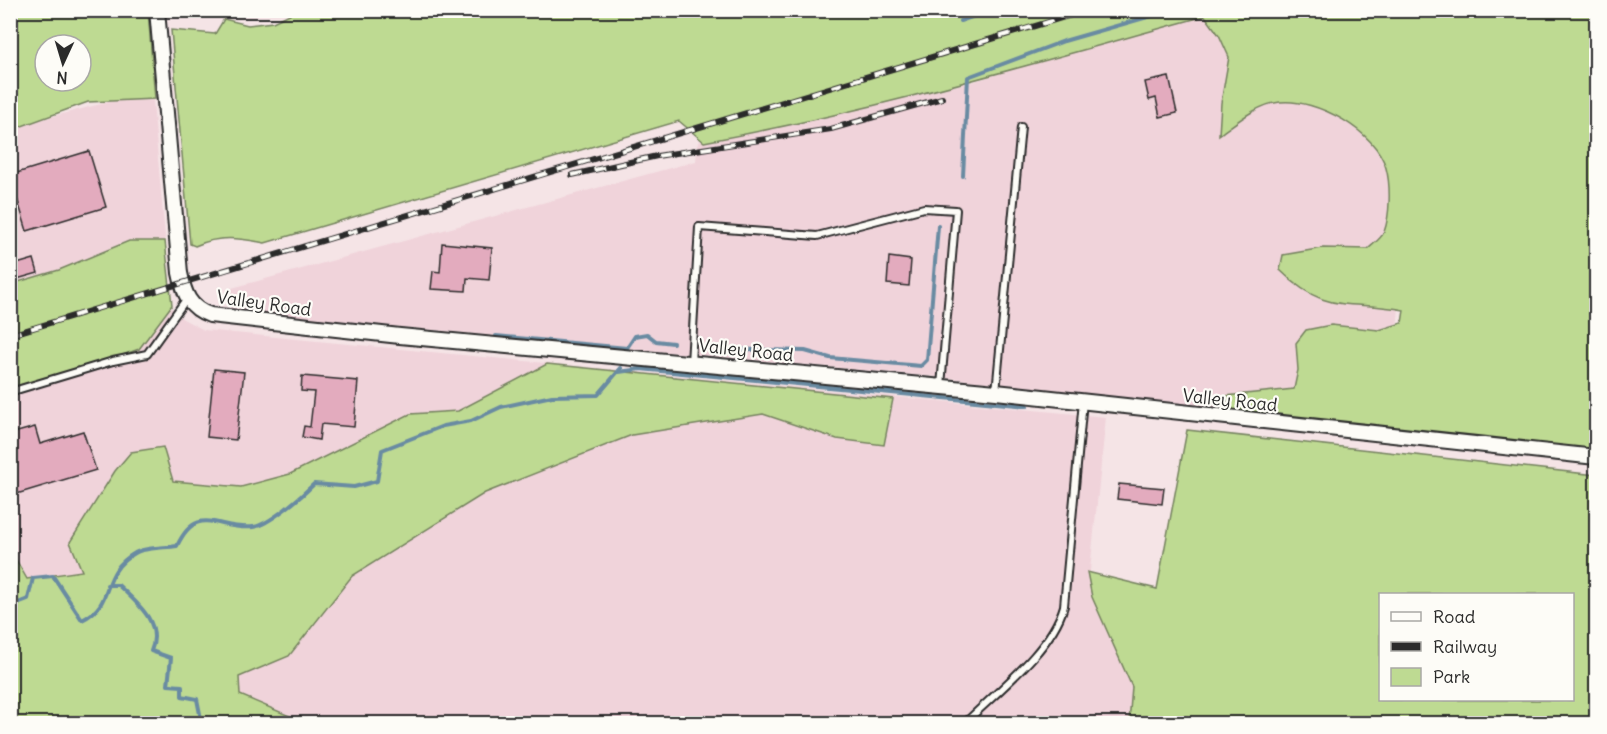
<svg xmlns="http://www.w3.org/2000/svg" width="1607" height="734" font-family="Delius,sans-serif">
<rect width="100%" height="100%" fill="#f5e4e6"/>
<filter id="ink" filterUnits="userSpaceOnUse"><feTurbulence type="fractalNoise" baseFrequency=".0167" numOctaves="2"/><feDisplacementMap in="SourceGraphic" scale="12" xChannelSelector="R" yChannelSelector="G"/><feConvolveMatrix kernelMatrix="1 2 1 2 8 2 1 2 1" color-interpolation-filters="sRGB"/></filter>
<g filter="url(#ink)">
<!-- built -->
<path fill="#f0d3da" d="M1200,11H1426L1388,428L959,379L262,314L230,309L232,288L696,161L698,142L972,82Z
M152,91L167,260L11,304V127Z
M167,304L183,319L204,330L1106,417L1089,580L1166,589L1156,723L227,724L68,583L11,576V352Z"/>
<!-- green -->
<path fill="#beda92" stroke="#74825e" stroke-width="1.5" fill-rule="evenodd" d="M298,10L1596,11V450L1232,411L1226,396L1294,389L1298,370L1296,343L1306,330L1331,325L1379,330L1402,323L1404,310C1348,300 1325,315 1280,270L1283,255L1323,248L1368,249C1373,244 1381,239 1384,232C1390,216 1391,186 1386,168C1376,131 1316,98 1280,102C1258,104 1237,122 1219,135L1221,103L1229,57L1219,35L1205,16C1038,62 874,111 704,142L679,121L265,243C239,238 219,235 195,246L190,244L171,30L215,34L224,19L248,25L273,22Z
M10,11H148L155,99L88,102L11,130ZM45,45H81V81H45Z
M129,241H165L172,305L139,349L11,396V284L59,270Z
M547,364L893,399L884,445L837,439L763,414L632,435L485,493L352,576L289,656L239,677L240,695L306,723H11V551L27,579L82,571L70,542L115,471L131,452L163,447L173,481L241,487L290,474L410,414L458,411Z
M1187,430L1596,475V723H1129L1132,687L1092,597L1087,572L1157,589ZM1572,594V700H1380V594Z"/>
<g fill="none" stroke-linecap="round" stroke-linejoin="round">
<!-- stream -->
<path stroke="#698ba2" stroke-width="4" d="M960,21L992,10
M963,176L968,77L1064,41L1172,10
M496,336L627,348L635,336L647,334L656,341L673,343
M720,349L805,351L830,358L921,366L927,360L938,226
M619,372L640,369L1027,406
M107,585H118C137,603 163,623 151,651L171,658L168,685L182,686V696L197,699L202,724
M10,606L28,599L33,578L53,576L82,620C117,603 98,574 135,553C145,547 165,548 177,546C198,502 218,531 253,527C268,526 303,495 314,484L354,487L377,481L382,450L443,426L471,421L501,407L552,396L598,395L621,368"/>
</g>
<!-- building -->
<path fill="#e3abbe" stroke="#2b2b2b" stroke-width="1.5" d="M1169,77L1177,113L1160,117L1156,98L1149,100L1145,82Z
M89,151L106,207L27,231L10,175Z
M442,243L492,248L489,280L467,278L466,291L431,289L433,271L440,272Z
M889,257L911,260L909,286L887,284Z
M34,259L38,273L10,281V266Z
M214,369L244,372L236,440L207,437Z
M302,376L358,381L354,427L321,424L319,440L302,437L304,426L310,427L314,392L301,391Z
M35,427L40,444L83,431L96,470L10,496V434Z
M1119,484L1164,488L1162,504L1117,499Z"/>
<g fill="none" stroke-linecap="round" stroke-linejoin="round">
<!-- service casing -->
<g stroke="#2b2b2b" stroke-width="10">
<path id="service" d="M691,363L699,227L817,236L924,208L956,210L941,386
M10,392L113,361L147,354L187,298
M996,392L1021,127
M964,724C997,691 1051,651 1064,606L1083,401"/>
</g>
<!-- tertiary casing -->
<g stroke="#2b2b2b" stroke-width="18">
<path id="tertiary" d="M157,10L180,273C184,293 189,308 210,315L400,336L996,392L1596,457"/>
</g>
<!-- service -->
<use href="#service" stroke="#fdfcf7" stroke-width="6"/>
<!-- tertiary -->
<use href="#tertiary" stroke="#fdfcf7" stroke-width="14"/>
<!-- rail casing -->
<g stroke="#2b2b2b" stroke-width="6">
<path id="rail" d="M572,175L657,156L831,129L942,98
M10,335L1088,10"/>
</g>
<!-- rail -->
<use href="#rail" stroke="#fdfcf7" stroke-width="4" stroke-dasharray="11" stroke-linecap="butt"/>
</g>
</g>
<g text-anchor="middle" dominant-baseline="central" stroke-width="4.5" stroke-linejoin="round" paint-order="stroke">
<!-- street labels -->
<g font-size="18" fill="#2b2b2b" stroke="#fdfcf7">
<text transform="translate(264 303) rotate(8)">Valley Road</text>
<text transform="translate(746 350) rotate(6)">Valley Road</text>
<text transform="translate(1230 400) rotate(6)">Valley Road</text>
</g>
</g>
<!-- margin -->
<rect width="1607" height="734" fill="none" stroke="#fdfcf7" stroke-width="36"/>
<rect x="18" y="18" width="1571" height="698" fill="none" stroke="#2b2b2b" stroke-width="2" filter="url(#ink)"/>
<!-- legend -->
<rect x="1379" y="593" width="195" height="108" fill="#fdfcf7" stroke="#a9a8a5" stroke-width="1.5"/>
<rect x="1391" y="612" width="30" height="9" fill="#fdfcf7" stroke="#a9a8a5" stroke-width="1.5"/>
<text x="1433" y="623" font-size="18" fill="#2b2b2b">Road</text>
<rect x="1391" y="642" width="30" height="9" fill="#2b2b2b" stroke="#a9a8a5" stroke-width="1.5"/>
<text x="1433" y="653" font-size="18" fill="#2b2b2b">Railway</text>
<rect x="1391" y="668" width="30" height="18" fill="#beda92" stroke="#a9a8a5" stroke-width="1.5"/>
<text x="1433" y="683" font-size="18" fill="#2b2b2b">Park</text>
<!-- north arrow -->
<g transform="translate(63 63) rotate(184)"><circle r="28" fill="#fdfcf7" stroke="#a9a8a5" stroke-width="1.5"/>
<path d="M0-4.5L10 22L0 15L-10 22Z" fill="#2b2b2b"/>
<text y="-9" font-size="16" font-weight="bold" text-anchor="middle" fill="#2b2b2b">N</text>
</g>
</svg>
